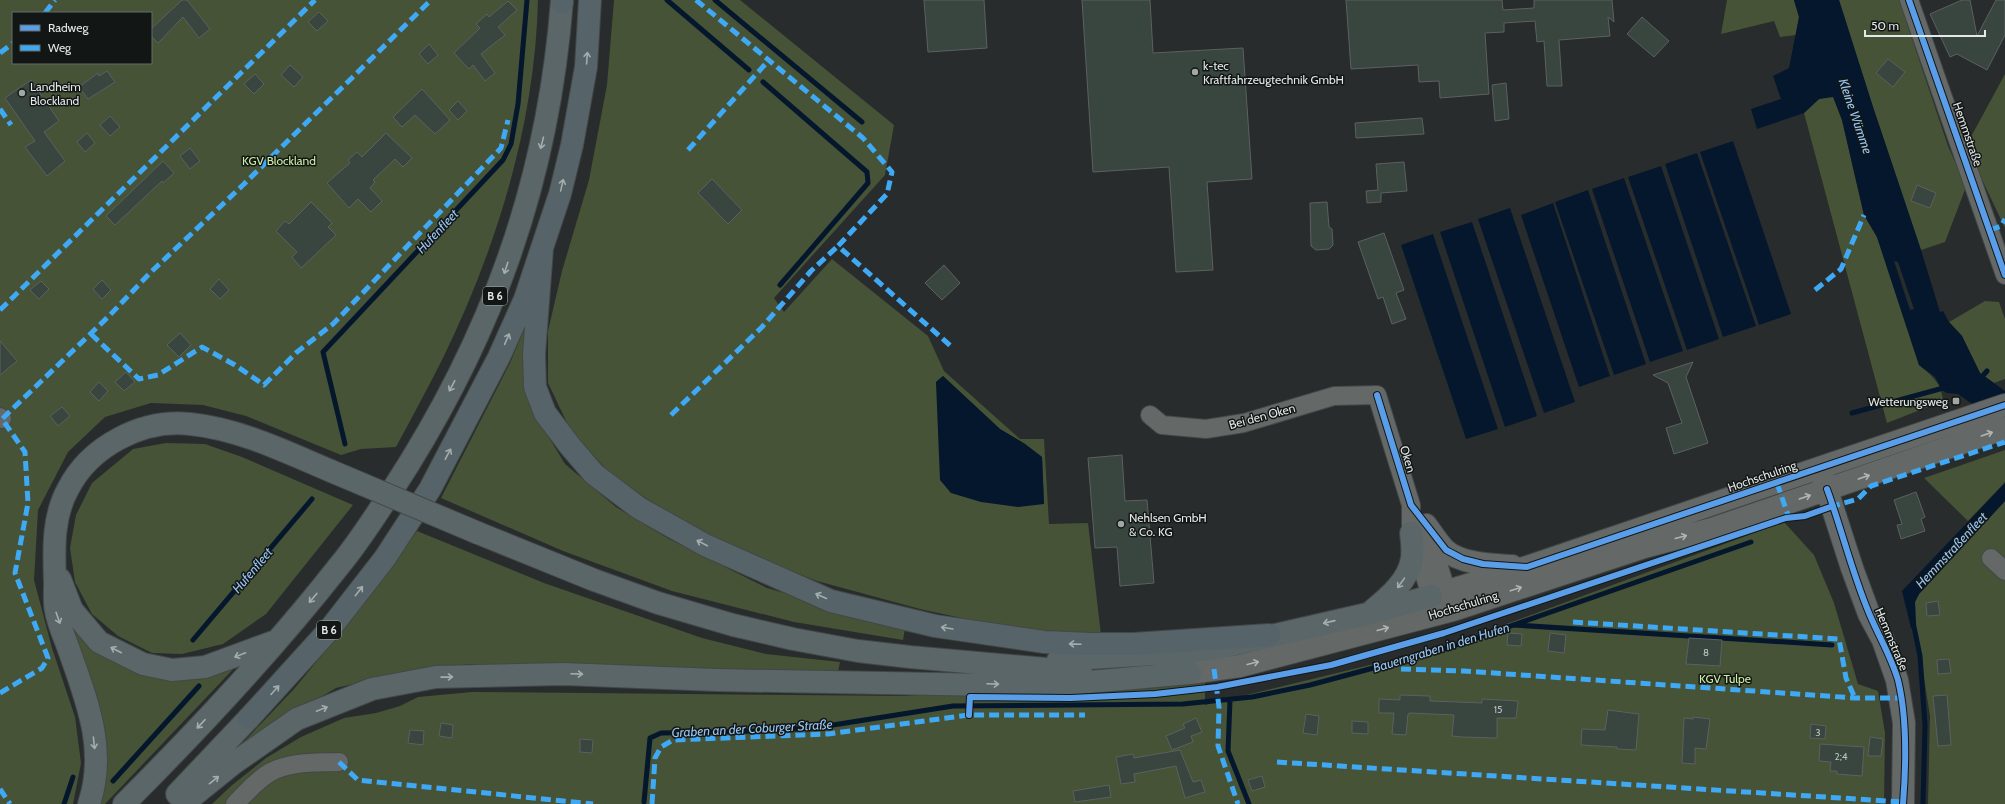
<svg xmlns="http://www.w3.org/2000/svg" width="2005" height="804" font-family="Cabin,sans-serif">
<rect width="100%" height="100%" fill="#282c2c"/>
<!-- green -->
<path fill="#465336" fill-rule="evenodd" d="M0,0H538C535,124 497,247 443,358C428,388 412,417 396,447L361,449L341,455L246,416L203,405L151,403L105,417L68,452L38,510L34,580L52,648L75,717L81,763L73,804H0ZM13,13H151V63H13Z
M614,0H740L894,125L885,175L774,298L784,312L832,259L928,336L944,371L1020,439H1044L1049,524L1088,523L1101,635L1055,633L975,621L920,609L817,581L747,554L672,515L612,476L570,429L548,383V331L562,271L589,180L607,85ZM943,376L1000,429L1025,444L1042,457L1044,504L936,382Z
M1727,0H1794L1799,17L1796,35L1780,37L1774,21L1721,34Z
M1839,0H1899L1948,146L1966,187L1945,242L1921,250L1873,107Z
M2005,74V228L1966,146Z
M1833,96L1842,120L1864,215L1877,237L1919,365C1932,376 1942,383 1943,401L1887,423L1804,113L1819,99Z
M1985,301L1999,302L2005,319V379L1994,383L1980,373L1962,336L1949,322Z
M533,308L536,416L565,464L616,507L669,539L767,588L905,628L903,640L794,622L672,591L563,551L441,498L510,363Z
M166,443L205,444L242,457L353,505L266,614L223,644L182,654L152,653L118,636L92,614L75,582L70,548L76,515L92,483L133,449Z
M2005,450V482L1968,521L1924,478Z
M2005,501V804H1928L1930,716L1916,628L1915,602L1919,594Z
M1784,522L1814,555L1834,603L1858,684L1878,691L1885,733L1884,804H212L231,786L266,758L301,737L344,718L376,713L400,706L418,697L472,692L907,696L954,691L1143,689L1205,682V705L1444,647Z
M417,531L544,583L702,638L766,654L840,662L838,672L470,664L400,673L336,688L285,718L214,773L294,689L353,617Z
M61,607L131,667L240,662L105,804H96Z"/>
<!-- water -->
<path fill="#04172d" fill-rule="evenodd" d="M1794,0H1839L1873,107L1921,250L1940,312L1943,311L1949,322L1962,336L1980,373L2005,391V427L1958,394L1947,393L1942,390L1935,377L1919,365L1877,237L1864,215L1842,120L1833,97L1819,99L1804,113L1757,129L1751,109L1781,99L1773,76L1789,68L1799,17ZM1894,261L1898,262L1914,309L1910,310Z
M1733,141L1791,314L1759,325L1700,152Z
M1697,153L1756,326L1723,337L1665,164Z
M1661,166L1719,339L1687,350L1628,177Z
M1624,178L1683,351L1650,362L1592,189Z
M1588,190L1646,364L1614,375L1555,202Z
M1553,203L1610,376L1579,387L1521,215Z
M1510,208L1575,402L1544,413L1478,219Z
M1472,222L1537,416L1505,427L1440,232Z
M1433,234L1498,429L1466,439L1401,245Z
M943,376L1000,429L1025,444L1042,457L1044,504L1018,507L981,502L951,493L940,480L936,382Z
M2005,483V501L1919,594L1915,602L1916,628H1911L1902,591Z"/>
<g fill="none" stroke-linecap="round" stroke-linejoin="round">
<!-- stream -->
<path stroke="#04172d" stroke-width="5" d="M667,0L749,70
M715,0L862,122
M763,82L867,172L868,183L780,285
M1980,379L1987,371
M1852,413L1947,387
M345,444L323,352L503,160L511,144L518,104L527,0
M1913,622L1920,656L1925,725L1923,804
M1514,625L1832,645
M193,640L312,499
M1230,700L1228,751L1249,804
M113,781L199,686
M644,802L650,738L661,733L755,731L814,728L953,706L1183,704L1252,697L1310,685L1448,648L1751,542
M64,804L73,777"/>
</g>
<!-- building -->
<path fill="#39453f" stroke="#5d6060" d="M182,0H187L210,29L199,38L183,17L158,43L151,36V29Z
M924,0H984L987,48L928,52Z
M1082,0H1150L1153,53L1243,48L1252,179L1207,182L1213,270L1176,272L1169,167L1093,172Z
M1346,0H1502L1503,10L1534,8V0H1612L1614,22L1608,17L1610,36L1559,40L1562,86H1547L1544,41L1537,42L1535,21L1504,23V32L1485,33L1489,94L1440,98L1439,81L1419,82L1418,65L1351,69Z
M1962,0H1970L1977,36L1996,0H2005V35L1987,70L1957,54L1950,57L1930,14Z
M508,1L517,10L498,27L505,35L481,54L495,73L485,81L473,65L469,69L454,53L480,28L476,24L487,14L489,17Z
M319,12L328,21L317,31L308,22Z
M1642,17L1669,41L1654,57L1627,34Z
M429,44L438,55L428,64L419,54Z
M1888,59L1905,72L1893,87L1876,73Z
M290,65L303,77L294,87L281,75Z
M107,71L115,82L88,99L79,87L98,73L99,76Z
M255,74L264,84L254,94L244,84Z
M31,80L59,121L44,132L65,161L47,176L25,147L35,141L5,98Z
M1506,83L1509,119L1495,121L1492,85Z
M422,89L450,120L435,134L415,115L402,127L393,117Z
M458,101L467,111L458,120L449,110Z
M110,116L120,127L110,136L100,125Z
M1422,118L1424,134L1356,138L1355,123Z
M87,133L95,143L85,152L77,142Z
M386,133L412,158L403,167L395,159L373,180L375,182L370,188L382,201L371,212L358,199L349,208L327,183L350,163L348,160L357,152L362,157Z
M190,148L200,161L190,169L180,156Z
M163,161L174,173L163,183L162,181L115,225L106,216Z
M1404,162L1407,191L1381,193V202L1367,203L1366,191L1378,190L1376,164Z
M712,179L742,210L728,224L698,193Z
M1917,185L1936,193L1930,208L1911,201Z
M311,202L332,223L328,227L336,235L301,268L292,257L297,252L276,231L285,221L289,224Z
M1327,202L1329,227L1332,229L1333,245L1329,249L1316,250L1311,246L1310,203Z
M1384,233L1404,290L1396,293L1406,319L1392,324L1383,297L1378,299L1358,242Z
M944,265L960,283L942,300L925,283Z
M219,279L229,290L220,299L210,289Z
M102,280L111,290L102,299L93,289Z
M41,281L49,289L39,299L30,290Z
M180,333L191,345L179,357L167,345Z
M0,341L17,361L0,375Z
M1693,362L1686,377L1708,443L1674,454L1666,428L1682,423L1668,383L1653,375Z
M126,372L135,382L124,391L115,382Z
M99,382L108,391L99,401L90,392Z
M62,407L70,416L58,426L50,416Z
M1122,455L1125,501L1147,500L1154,583L1120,586L1117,547L1095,548L1088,458Z
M1916,492L1925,517L1921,519L1925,531L1901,539L1897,525L1902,524L1894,500Z
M1938,601L1940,615L1927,616L1926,603Z
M1508,633L1522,634L1521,646L1507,645Z
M1550,633L1566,635L1564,653L1548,651Z
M1689,638L1722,640L1720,666L1686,664Z
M1949,659L1951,673L1938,674L1937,660Z
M1400,695L1430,696V701L1482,703V699L1518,701L1516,718H1497V738L1462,737L1452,736L1454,715L1410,713L1408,714L1406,735L1392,734L1394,713H1379V699L1400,700Z
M1947,695L1951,745L1938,746L1933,696Z
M1608,710L1639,714L1636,750L1617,749V747L1581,745L1582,729L1605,730Z
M1306,714L1319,716L1317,735L1303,733Z
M1693,717L1710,719L1706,749L1695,748V764L1682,763L1684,718L1693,719Z
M1196,718L1202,732L1191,736L1193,742L1172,750L1166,736L1185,728L1183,724Z
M1352,721L1368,722V734L1352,733Z
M441,723L453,725L452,738L439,736Z
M1811,724L1826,726L1825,739L1810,738Z
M410,730L424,731L423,745L408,743Z
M1870,737L1883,739L1881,756H1868Z
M580,739L593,740L592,753L580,752Z
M1820,744L1864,747L1862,776L1837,774V771H1830L1831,762L1819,761Z
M1180,750L1193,782L1201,780L1205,792L1185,798L1176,766L1134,774L1135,782L1121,784L1116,757L1133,754L1134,758Z
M1262,776L1265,787L1252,791L1248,780Z
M1109,785L1111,797L1075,802L1073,791Z"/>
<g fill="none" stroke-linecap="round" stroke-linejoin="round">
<!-- minor casing -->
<g stroke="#444747" stroke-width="20">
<path id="minor" d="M1909,0L2005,275
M1150,415L1162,425L1206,429L1244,423L1334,396L1377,395L1411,505V533L1435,608
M0,417L2,419
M1429,534L1450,603
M1991,558L2005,571
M235,804C246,793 256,781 269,773C289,761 317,763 339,762"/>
</g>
<!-- tertiary casing -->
<g stroke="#444747" stroke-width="24">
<path id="tertiary" d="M1822,475L1852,568L1869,614L1883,640L1897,680L1904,723L1903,804
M1426,525C1432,533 1438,543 1445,550C1461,564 1492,565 1512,566
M1431,596L1527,567L2005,405
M1190,673L1240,666L1453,610L1644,547L1712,529L2005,428"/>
</g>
<!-- trunk casing -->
<g stroke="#444747" stroke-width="24">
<path id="trunk" d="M478,533L594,580L658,603L733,625L793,639L858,651L910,657L1081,672
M60,579L72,610L99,642L143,664L172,670L205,667L273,642
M1373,610C1389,597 1409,580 1412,558C1413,550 1412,541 1411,533
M1058,660L1186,652L1227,646L1367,614L1431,596
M177,794L249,718
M89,804C107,750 87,701 69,650C65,638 58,624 56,611C54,603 55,592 55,583C54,551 52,518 68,489C90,446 142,419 190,424C240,429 286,452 331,471
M124,804C199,729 273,650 339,566C359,542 376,515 393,489C492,337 548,182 562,0
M183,804L234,763L297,719L372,689L436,677L563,674L716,680L1044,686L1190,673"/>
</g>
<!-- motorway casing -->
<g stroke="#444747" stroke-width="24">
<path id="motorway" d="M562,0V2
M542,249L534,354L535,387L545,413L570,446L594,474L639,508L705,545L831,601L935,626L1044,642L1091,644H1133L1269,635
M249,718L329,630L385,558L430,489L499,357L525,299L560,194L572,145L586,67L590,0"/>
</g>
<!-- minor -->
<use href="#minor" stroke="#646867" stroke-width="18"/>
<!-- tertiary -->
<use href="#tertiary" stroke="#646867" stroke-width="22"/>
<!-- trunk -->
<use href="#trunk" stroke="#5a6668" stroke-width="22"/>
<!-- motorway -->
<use href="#motorway" stroke="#566368" stroke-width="22"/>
<!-- trunk-bridge casing -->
<g stroke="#444747" stroke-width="24" stroke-linecap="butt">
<path id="trunk-bridge" d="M331,471L478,533"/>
</g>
<!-- trunk-bridge -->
<use href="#trunk-bridge" stroke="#5a6668" stroke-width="22"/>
<!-- quiet -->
<path stroke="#3fa9f5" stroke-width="5" stroke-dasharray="10 5" stroke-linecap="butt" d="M696,0L863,138L892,172L887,194L838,246L953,348
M45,13L55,0
M0,53L13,43
M0,109L11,125
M688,150L769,60
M1990,230L2001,226L2005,219
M1815,290L1841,269L1864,215
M0,310L315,0
M91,334L139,379L158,375L202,347L235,365L264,385L297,352L333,324L501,148L508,120
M671,415L762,327L811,271L838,246
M1777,483L1789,518
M1830,507L1858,499L1871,486L2005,442
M1573,622L1839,639L1846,678L1855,698
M1214,669L1219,707L1218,746L1238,804
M1401,669L1464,671L1855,698H1901
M0,693L42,668L48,658L15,573L28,503L25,452L2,419L109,316L150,273L243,185L431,0
M339,762L358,780L593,804
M1277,762L1903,802
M0,789L10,804
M652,804L655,758L661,747L673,740L828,734L969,715H1085"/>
<!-- cycleway casing -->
<g stroke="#121615" stroke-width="8">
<path id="cycleway" d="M1909,0L2005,275
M1377,395L1411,505L1446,550L1463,559L1483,564L1527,567L2005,405
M1827,489C1842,530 1852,573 1869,613C1878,635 1891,656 1898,680C1907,717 1906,766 1903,804
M969,715L970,697L1071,698L1155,694L1217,687L1331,665L1444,633L1786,518L1805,516L1833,506"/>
</g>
<!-- cycleway -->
<use href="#cycleway" stroke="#5a9eea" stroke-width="6"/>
</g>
<!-- one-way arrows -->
<defs><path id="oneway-shaft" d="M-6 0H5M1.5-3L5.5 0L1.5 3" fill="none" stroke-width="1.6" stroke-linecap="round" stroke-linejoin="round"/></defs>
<g stroke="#a4adae">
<use href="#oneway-shaft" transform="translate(587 58) rotate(-86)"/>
<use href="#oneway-shaft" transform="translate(562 185) rotate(-77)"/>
<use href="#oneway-shaft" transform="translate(507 339) rotate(-66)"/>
<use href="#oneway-shaft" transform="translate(448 454) rotate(-62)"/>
<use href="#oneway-shaft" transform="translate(702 543) rotate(-152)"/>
<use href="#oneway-shaft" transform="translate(359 591) rotate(-52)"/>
<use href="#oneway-shaft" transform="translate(821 596) rotate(-156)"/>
<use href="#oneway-shaft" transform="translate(947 628) rotate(-171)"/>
<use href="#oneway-shaft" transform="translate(1075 644) rotate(-178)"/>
<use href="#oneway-shaft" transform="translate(275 690) rotate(-48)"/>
</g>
<g stroke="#a5aeae">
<use href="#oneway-shaft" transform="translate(542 143) rotate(104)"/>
<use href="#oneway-shaft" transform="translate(506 268) rotate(108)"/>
<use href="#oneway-shaft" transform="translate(452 386) rotate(118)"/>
<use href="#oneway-shaft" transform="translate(1401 583) rotate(126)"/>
<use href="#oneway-shaft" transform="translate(313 598) rotate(130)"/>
<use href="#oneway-shaft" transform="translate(58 618) rotate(71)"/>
<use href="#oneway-shaft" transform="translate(1329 622) rotate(167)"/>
<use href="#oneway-shaft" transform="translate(116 650) rotate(-153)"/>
<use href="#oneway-shaft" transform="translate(240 655) rotate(158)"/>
<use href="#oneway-shaft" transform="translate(577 674) rotate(2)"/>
<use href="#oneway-shaft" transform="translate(447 677) rotate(-1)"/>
<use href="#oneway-shaft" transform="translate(993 684) rotate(2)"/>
<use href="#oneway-shaft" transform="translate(322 709) rotate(-22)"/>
<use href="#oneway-shaft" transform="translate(201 724) rotate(133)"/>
<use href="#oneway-shaft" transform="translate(94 743) rotate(84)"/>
<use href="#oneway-shaft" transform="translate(214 780) rotate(-39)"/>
</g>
<g stroke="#b0b5b4">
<use href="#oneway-shaft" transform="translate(1987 434) rotate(-19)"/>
<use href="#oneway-shaft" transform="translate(1864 477) rotate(-19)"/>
<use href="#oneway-shaft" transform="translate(1805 497) rotate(-19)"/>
<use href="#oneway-shaft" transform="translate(1681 537) rotate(-15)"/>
<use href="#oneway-shaft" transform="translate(1516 589) rotate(-18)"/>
<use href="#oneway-shaft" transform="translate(1383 629) rotate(-15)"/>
<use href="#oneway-shaft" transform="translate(1253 663) rotate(-14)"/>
</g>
<!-- markers -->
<g fill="#a2a7a6" stroke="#121615" stroke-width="1.5">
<circle cx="1195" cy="72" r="4"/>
<circle cx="22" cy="93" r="4"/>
<rect x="1952" y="397" width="8" height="8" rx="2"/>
<circle cx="1121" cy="524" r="4"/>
</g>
<g text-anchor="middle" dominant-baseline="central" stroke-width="3" stroke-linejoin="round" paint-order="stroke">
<!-- number labels -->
<g font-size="10" fill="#b8c0be">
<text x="1706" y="652">8</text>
<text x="1498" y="709">15</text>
<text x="1818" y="732">3</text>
<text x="1841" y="756">2;4</text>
</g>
<!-- shield labels -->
<g fill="#121615" stroke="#a4aaa9" stroke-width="1">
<rect x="483" y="287" width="24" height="18" rx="3"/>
<rect x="317" y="621" width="24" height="18" rx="3"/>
</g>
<g font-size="11" font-weight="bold" fill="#e3e9e8">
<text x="495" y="296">B 6</text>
<text x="329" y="630">B 6</text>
</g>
<!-- poi labels -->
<g font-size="12" fill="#e3e9e8" stroke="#121615" text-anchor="start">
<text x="1203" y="65">k-tec<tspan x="1203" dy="14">Kraftfahrzeugtechnik GmbH</tspan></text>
<text x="30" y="86">Landheim<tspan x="30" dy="14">Blockland</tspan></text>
<text x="1948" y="401" text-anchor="end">Wetterungsweg</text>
<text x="1129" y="517">Nehlsen GmbH<tspan x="1129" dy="14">&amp; Co. KG</tspan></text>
</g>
<!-- street labels -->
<g font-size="12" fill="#e3e9e8" stroke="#121615">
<text transform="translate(1968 134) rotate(71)">Hemmstraße</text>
<text transform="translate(1262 416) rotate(-15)">Bei den Oken</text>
<text transform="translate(1408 459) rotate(73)">Oken</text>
<text transform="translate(1762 476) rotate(-19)">Hochschulring</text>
<text transform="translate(1463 605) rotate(-17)">Hochschulring</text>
<text transform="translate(1892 639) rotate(67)">Hemmstraße</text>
</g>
<!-- park labels -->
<g font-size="12" fill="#cff0a5" stroke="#121615">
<text x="279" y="160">KGV Blockland</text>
<text x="1725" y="678">KGV Tulpe</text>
</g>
<!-- water labels -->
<g font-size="13" font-style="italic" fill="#97c4f3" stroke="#121615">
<text transform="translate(1856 116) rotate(71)">Kleine Wümme</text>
<text transform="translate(437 231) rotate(-47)">Hufenfleet</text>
<text transform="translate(1951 550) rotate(-47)">Hemmstraßenfleet</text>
<text transform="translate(252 570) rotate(-50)">Hufenfleet</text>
<text transform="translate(1441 647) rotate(-17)">Bauerngraben in den Hufen</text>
<text transform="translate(752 728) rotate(-3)">Graben an der Coburger Straße</text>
</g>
</g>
<!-- legend -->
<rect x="12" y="12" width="140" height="52" fill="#121615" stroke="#666a69"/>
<rect x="20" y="25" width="20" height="6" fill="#5a9eea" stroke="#666a69"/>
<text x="48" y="32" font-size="12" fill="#e3e9e8">Radweg</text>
<rect x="20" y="45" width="20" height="6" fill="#3fa9f5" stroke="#666a69"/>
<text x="48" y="52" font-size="12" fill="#e3e9e8">Weg</text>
<!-- scale -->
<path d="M1865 30v6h120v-6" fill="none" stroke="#e3e9e8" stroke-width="2"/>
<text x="1871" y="30" font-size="12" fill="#e3e9e8" stroke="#121615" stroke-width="3" paint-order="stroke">50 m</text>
</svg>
